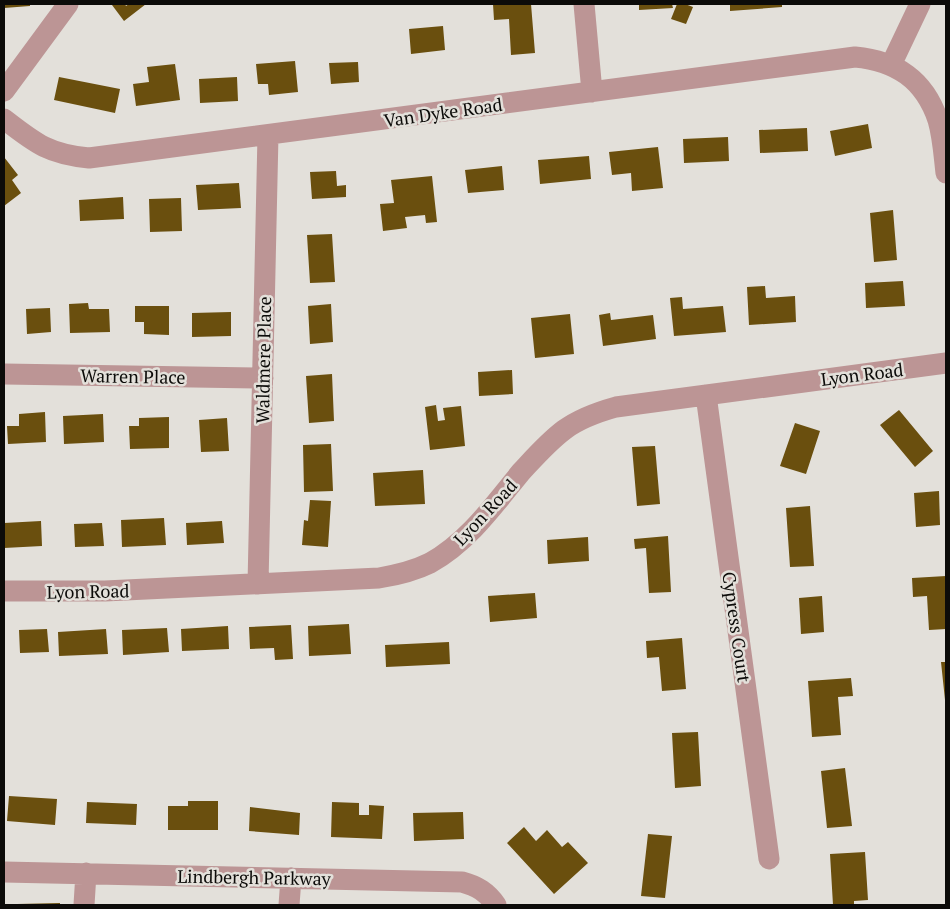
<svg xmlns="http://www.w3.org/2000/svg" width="950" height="909" font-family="'PT Serif',serif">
<rect width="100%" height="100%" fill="#e3e0da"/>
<!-- building -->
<path fill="#6a4f0e" d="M4,4H30V6L4,8Z
M114,4H125L126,6L129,4H146L124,21L112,5Z
M493,4H531L535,53L511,55L509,19L494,20Z
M639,4H672L673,8L639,10Z
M677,4H685L693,7L686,24L671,19Z
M730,4H782V7L730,11Z
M443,26L445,50L411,54L409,29Z
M295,61L298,92L269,95L268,84H258L256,64Z
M358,62L359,82L331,84L329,63Z
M175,64L180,100L136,106L133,84L149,82L147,67Z
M59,77L120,89L115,113L54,100Z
M237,77L238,101L200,103L199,79Z
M868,124L872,148L835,156L830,131Z
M807,128L808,151L760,153L759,130Z
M728,137L729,161L684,163L683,139Z
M658,147L663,188L632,191L631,173L612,175L609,152Z
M589,156L591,179L540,184L538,160Z
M4,157L18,175L12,180L21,193L4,206Z
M502,166L504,190L468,193L465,170Z
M336,171L337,186L346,185V197L312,199L310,172Z
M432,176L437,222L426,223L425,215L405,217L407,228L383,231L380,204L394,203L391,180Z
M239,183L241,208L198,210L196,185Z
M123,197L124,219L80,221L79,200Z
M181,198L182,231L150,232L149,199Z
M893,210L897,260L874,262L870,213Z
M332,234L335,282L310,283L307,235Z
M903,281L905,306L866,308L865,283Z
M765,286L766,298L795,296L796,322L749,325L747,287Z
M682,297L683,309L723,306L726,332L674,336L670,298Z
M88,303L89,309H109L110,332L70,333L69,304Z
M331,304L333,342L310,344L308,306Z
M135,306H169V335L144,334V322H135Z
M50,308L51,332L27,334L26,309Z
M231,312V336L192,337V313Z
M610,313L611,320L653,315L656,339L603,346L599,315Z
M570,314L574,354L535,358L531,318Z
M512,370L513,394L479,396L478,372Z
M332,374L334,421L309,423L306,376Z
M436,405L438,421L445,420L443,408L461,406L465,446L430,450L425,407Z
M899,410L933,451L915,467L880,425Z
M45,412L46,442L8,444L7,426H19V414Z
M103,414L104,442L64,444L63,416Z
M169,417V448L130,449L129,426H139V418Z
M227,418L229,451L201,452L199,420Z
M795,423L820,431L806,474L780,466Z
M331,444L333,491L304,492L303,445Z
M655,446L660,504L637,506L632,447Z
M423,470L425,504L375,506L373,473Z
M939,491L940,525L916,527L914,493Z
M310,500L331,501L328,547L302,545L304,520L308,521Z
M810,506L814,566L790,567L786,508Z
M164,518L166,545L122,547L121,520Z
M41,521L42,546L4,548V523Z
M222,521L224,543L187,545L186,523Z
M102,523L104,546L75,547L74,524Z
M668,536L671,592L649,593L646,548L635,549L634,539Z
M588,537L589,561L548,564L547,540Z
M946,576V629L929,630L927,596L913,597L912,578Z
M535,593L537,618L490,622L488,596Z
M822,596L824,632L801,634L799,598Z
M349,624L351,654L309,656L308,626Z
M291,625L293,659L275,660L274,648L250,649L249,627Z
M228,626L229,649L182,651L181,629Z
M167,628L169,652L123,655L122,630Z
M47,629L49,652L20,653L19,630Z
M106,629L108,654L59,656L58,632Z
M682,638L686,689L662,691L659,657L647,658L646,641Z
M449,642L450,664L386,667L385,645Z
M941,662H946V700H945Z
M851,678L853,696L838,697L841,735L812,737L808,681Z
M698,732L701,786L675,788L672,733Z
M845,768L852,826L827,828L821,771Z
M9,796L57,799L55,825L7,821Z
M188,801H218V830H168V806H188Z
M87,802L137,804L136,825L86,823Z
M332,802L359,803V815H369V805L384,806L382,839L331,837Z
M250,807L300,813L299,835L249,831Z
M463,812L464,839L414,841L413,813Z
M524,827L536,841L547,830L562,847L568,842L588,863L554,894L507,843Z
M648,834L672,836L665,898L641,896Z
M865,852L868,900L854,901V905H833L830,854Z
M60,903V905H17V904Z"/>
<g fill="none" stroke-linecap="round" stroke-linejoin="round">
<!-- street -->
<path stroke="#bc9595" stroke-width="21" d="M584,4L592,92
M891,65L920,4
M4,91L68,4
M4,119C35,143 48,154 89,158L855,57C896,61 924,79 938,120C943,137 944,156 946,173
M4,374L263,378
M706,395L769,859
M258,584L268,135
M4,591H105L379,578C397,575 414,571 430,563C468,542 494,505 521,472C535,457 548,442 564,430C580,418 598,412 616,407L946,363
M4,872L462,882C477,886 487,892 496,905
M84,905L86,873
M289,905L291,878"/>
</g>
<g text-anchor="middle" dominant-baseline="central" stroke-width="5" stroke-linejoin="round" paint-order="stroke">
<!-- street labels -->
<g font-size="18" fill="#0c0b09" stroke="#e3e0da">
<text transform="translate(443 112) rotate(-8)">Van Dyke Road</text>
<text transform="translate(263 360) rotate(-89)">Waldmere Place</text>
<text transform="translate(862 374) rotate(-7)">Lyon Road</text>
<text transform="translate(133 376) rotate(1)">Warren Place</text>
<text transform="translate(485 512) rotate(-47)">Lyon Road</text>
<text transform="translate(88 591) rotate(-1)">Lyon Road</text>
<text transform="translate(737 627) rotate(82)">Cypress Court</text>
<text transform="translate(254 877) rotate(1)">Lindbergh Parkway</text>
</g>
</g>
<!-- border -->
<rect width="950" height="909" fill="none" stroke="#0c0b09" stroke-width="10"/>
</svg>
